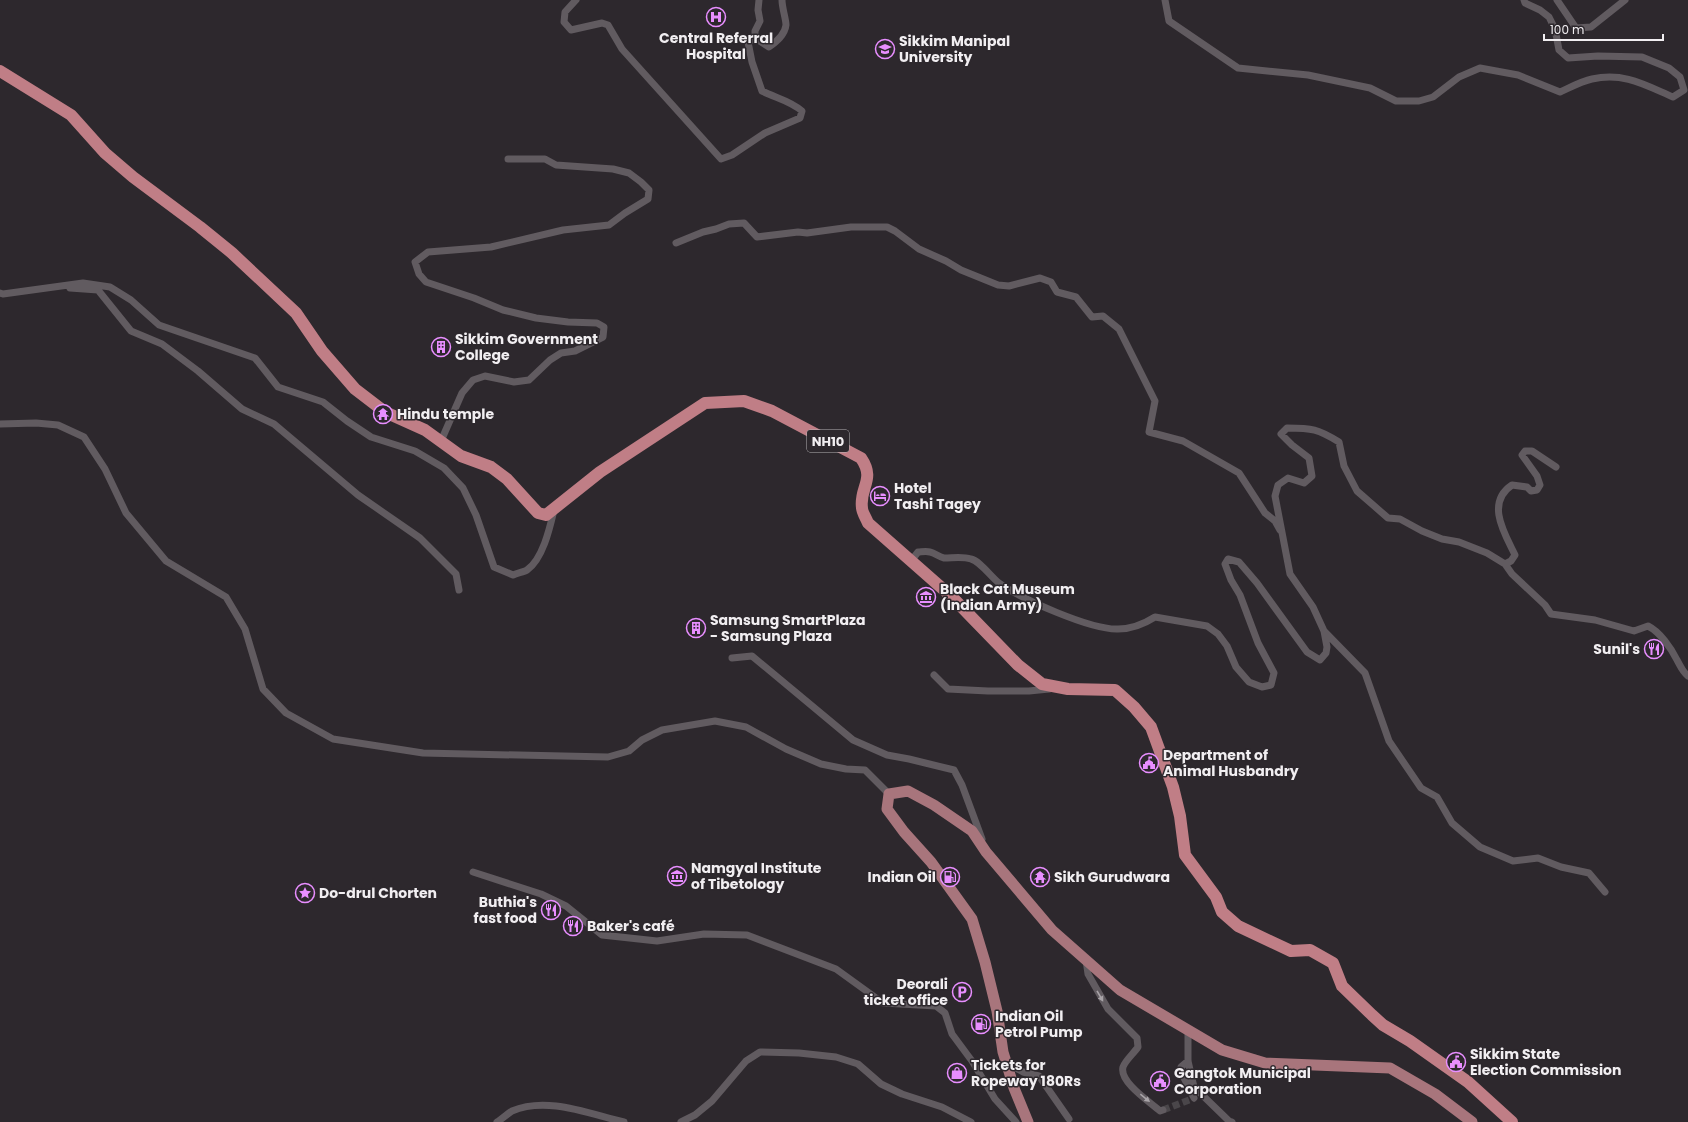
<svg xmlns="http://www.w3.org/2000/svg" width="1688" height="1122" font-family="Poppins,sans-serif">
<rect width="100%" height="100%" fill="#2d282d"/>
<g fill="none" stroke-linecap="round" stroke-linejoin="round">
<!-- minor-tunnel -->
<path stroke="#4a464a" stroke-width="7" stroke-dasharray="7 3.5" stroke-linecap="butt" d="M1163,1110L1194,1098"/>
<!-- minor -->
<path stroke="#615b60" stroke-width="7" d="M576,0L565,12L564,22L571,30L602,23L608,25L622,49L721,159L732,155L765,133L800,118L802,111C791,101 776,98 762,91L752,62L748,42L755,38
M1165,0L1169,21L1238,68L1308,75L1370,88L1396,101H1419L1433,97L1459,77L1480,68L1518,75L1560,92C1571,87 1582,81 1592,79C1624,72 1645,85 1673,97L1684,90L1680,77L1669,68L1642,57L1598,56L1568,58L1559,50L1555,29L1549,17L1540,10L1525,3L1524,0
M1557,0L1576,28L1591,27L1625,0
M755,38L769,47C776,42 785,35 786,25C786,19 782,8 782,0
M755,38V31L760,21L758,10L759,0
M676,243L703,232L716,229L729,224L744,223L757,237L798,232L807,233L851,227H887L895,231L919,249L946,261L961,270L998,285L1009,286L1040,278L1051,282L1057,292L1076,297L1092,317L1103,316L1119,329L1155,401L1149,432L1183,441L1239,473L1265,513L1275,521L1280,530
M70,288L98,290L131,331L162,344L198,371L242,409L274,424L358,495L420,538L456,574L459,590
M0,293L3,294L83,283L110,287L131,300L159,325L255,358L278,387L323,402L347,421L371,437L415,451L444,468L463,488L476,515L494,567L513,575C517,573 524,572 527,570C543,559 550,527 554,510
M0,424L36,423L58,425L84,437L105,469L126,513L166,561L226,597L245,629L263,689L286,713L333,739L423,753L608,757L629,751L642,740L662,730L715,721L746,727L786,749L821,764L846,769L865,770L889,794
M441,441L462,393L473,380L485,376L514,382L529,380L550,360L561,353L575,351L603,337L604,327L597,323L568,322L536,318L503,310L474,298L426,282L419,274L415,262L428,252L491,247L563,230L609,225L625,213L648,199L649,190L641,182L629,173L613,169L556,165L545,159H508
M911,561L918,552C921,552 926,551 930,552C935,553 939,557 944,558C953,558 962,556 971,559C980,561 991,577 999,583C1021,599 1091,630 1118,629C1132,629 1144,624 1155,617L1207,626L1218,634L1227,646L1236,667L1249,682L1262,687L1271,685L1274,673L1258,643L1240,595L1231,580L1225,564L1228,559L1239,562L1257,583L1307,652L1320,660L1326,653L1327,647L1324,631L1313,607L1290,574L1275,496L1278,485L1288,478L1304,483L1312,476L1309,458L1292,445L1281,434L1287,428C1312,428 1318,429 1339,442L1344,466L1357,491L1388,518L1400,519L1422,531L1442,539L1459,542L1487,553L1505,564L1512,574L1545,605L1551,614L1595,620L1634,631L1648,626C1660,632 1671,648 1677,660C1681,667 1682,671 1688,676
M1505,564L1511,561L1515,555C1505,534 1485,503 1512,485L1527,487L1531,491L1537,490L1540,485L1537,476L1522,455L1525,451H1532L1556,467
M1324,631L1365,673L1389,741L1421,788L1437,797L1452,823L1480,847L1513,861L1538,858L1561,867L1589,873L1605,892
M732,658L752,656L853,740L887,755L909,759L954,770L962,785L982,839
M934,675L948,689L988,691H1029L1049,689
M473,872L541,894L566,906L602,935L657,941L704,934L747,935L836,969L883,1003L936,1006L945,1013L952,1034L972,1061L995,1099L1016,1122
M1086,960L1088,974L1108,1009L1137,1038L1138,1047C1134,1053 1125,1061 1123,1067C1119,1082 1150,1102 1160,1111L1163,1110
M1188,1030V1061L1194,1087L1229,1121L1232,1122
M1188,1061L1181,1067L1183,1076L1194,1098
M1007,1063L1023,1072L1039,1076L1069,1119
M497,1122C502,1119 507,1114 512,1111C547,1096 589,1114 624,1122
M681,1122L695,1115L712,1101L746,1061L760,1052L799,1053L836,1057L858,1064L881,1084L902,1094L942,1107L971,1122"/>
<!-- primary -->
<path stroke="#a8757c" stroke-width="11" d="M1028,1122L1014,1088L1003,1052L997,1011L985,962L972,919L931,862L904,832L887,809L889,794L908,791L934,805L972,831L986,852L1052,930L1120,990L1222,1050L1265,1063L1390,1068L1435,1094L1472,1122"/>
<!-- trunk -->
<path stroke="#c07e86" stroke-width="12" d="M0,71L71,115L105,153L133,177L200,227L232,253L296,313L322,351L355,389L385,412L425,430L461,456L491,467L507,479L538,513L546,515L600,472L705,403L744,401L772,411L861,458C876,480 859,487 862,508C862,512 866,518 868,523L952,597L1018,665L1042,684L1068,689L1115,690L1134,707L1151,727L1173,787L1180,816L1185,855L1216,897L1222,912L1238,926L1291,951L1310,950L1333,963L1342,986L1372,1015L1383,1025L1410,1041L1468,1082L1512,1122"/>
</g>
<!-- one-way arrows -->
<defs><path id="oneway-solid" d="M-6-.8H1V-3.2L6.5 0L1 3.2V.8H-6Z"/></defs>
<g fill="#a9a4a8">
<use href="#oneway-solid" transform="translate(1100 996) rotate(60)"/>
<use href="#oneway-solid" transform="translate(1145 1098) rotate(39)"/>
</g>
<!-- icons -->
<defs>
<g id="hospital-ring" transform="scale(1)"><circle r="9.5" fill="#2d282d" stroke="#e88eff" stroke-width="1.5"/><path d="M-5-5h3v3.5h4V-5h3V5h-3V1.5h-4V5h-3Z" fill="#e88eff"/></g>
<g id="university-ring" transform="scale(1)"><circle r="9.5" fill="#2d282d" stroke="#e88eff" stroke-width="1.5"/><path d="M0-5L7-2L0 1L-7-2ZM-4 1L0 2.5L4 1V4Q0 6-4 4Z" fill="#e88eff"/></g>
<g id="building-ring" transform="scale(1)"><circle r="9.5" fill="#2d282d" stroke="#e88eff" stroke-width="1.5"/><path d="M-4-6H4V6H1V3H-1V6H-4ZM-2.5-4.3h1.7v1.8h-1.7ZM.8-4.3h1.7v1.8H.8ZM-2.5-1h1.7V.8h-1.7ZM.8-1h1.7V.8H.8Z" fill="#e88eff"/></g>
<g id="temple-ring" transform="scale(1)"><circle r="9.5" fill="#2d282d" stroke="#e88eff" stroke-width="1.5"/><path d="M0-6L5-2H3V0L6.5 2.5H4V6H1.5V3h-3V6H-4V2.5H-6.5L-3 0V-2H-5Z" fill="#e88eff"/></g>
<g id="hotel-ring" transform="scale(1)"><circle r="9.5" fill="#2d282d" stroke="#e88eff" stroke-width="1.5"/><path d="M-6-4.5h1.5V1H6V5H4.5V3h-9V5H-6ZM-4 0a1.8 1.8 0 1 1 3.6 0ZM.5 0V-2.5h3Q6-2.5 6 0Z" fill="#e88eff"/></g>
<g id="museum-ring" transform="scale(1)"><circle r="9.5" fill="#2d282d" stroke="#e88eff" stroke-width="1.5"/><path d="M0-6L6-3V-2H-6V-3ZM-5-1h2V3h-2ZM-1-1h2V3h-2ZM3-1h2V3H3ZM-6 4H6V6H-6Z" fill="#e88eff"/></g>
<g id="restaurant-ring" transform="scale(1)"><circle r="9.5" fill="#2d282d" stroke="#e88eff" stroke-width="1.5"/><path d="M-5-6h1v4h1v-4h1v4h1v-4h1v5L-1.5 .5V6h-2V.5L-5-1ZM5-6V6H3V1.5H1.5Q1.5-4 5-6Z" fill="#e88eff"/></g>
<g id="civic-ring" transform="scale(1)"><circle r="9.5" fill="#2d282d" stroke="#e88eff" stroke-width="1.5"/><path d="M-.6-6.5H3V-4.5H.6V-3L4-1V1h2V6H-6V1h2V-1L-.6-3ZM-1.2 2.5V6h2.4V2.5Z" fill="#e88eff"/></g>
<g id="fuel-ring" transform="scale(1)"><circle r="9.5" fill="#2d282d" stroke="#e88eff" stroke-width="1.5"/><path d="M-5.5-6h7V0h2V4h1.3V-2.5L3-4.5l.8-.8L6-3V5H2.5V1h-1V6h-7ZM-4.2-4.7v3.2H.2V-4.7Z" fill="#e88eff"/></g>
<g id="sight-ring" transform="scale(1)"><circle r="9.5" fill="#2d282d" stroke="#e88eff" stroke-width="1.5"/><path d="M0-6L1.8-2.2L6-1.7L2.9 1.2L3.7 5.4L0 3.3L-3.7 5.4L-2.9 1.2L-6-1.7L-1.8-2.2Z" fill="#e88eff"/></g>
<g id="parking-ring" transform="scale(1)"><circle r="9.5" fill="#2d282d" stroke="#e88eff" stroke-width="1.5"/><path d="M-3.5-5.5H1a3.5 3.5 0 0 1 0 7H-1V5.5H-3.5ZM-1-3.4V-.6H.8a1.4 1.4 0 0 0 0-2.8Z" fill="#e88eff"/></g>
<g id="shop-ring" transform="scale(1)"><circle r="9.5" fill="#2d282d" stroke="#e88eff" stroke-width="1.5"/><path d="M-5-2.5h2.3a2.7 3.5 0 0 1 5.4 0H5L5.5 6h-11ZM-1.5-2.5h3a1.5 2.3 0 0 0-3 0Z" fill="#e88eff"/></g>
</defs>
<g fill-rule="evenodd">
<use href="#hospital-ring" x="716" y="17"/>
<use href="#university-ring" x="885" y="49"/>
<use href="#building-ring" x="441" y="347"/>
<use href="#temple-ring" x="383" y="414"/>
<use href="#hotel-ring" x="880" y="496"/>
<use href="#museum-ring" x="926" y="597"/>
<use href="#building-ring" x="696" y="628"/>
<use href="#restaurant-ring" x="1654" y="649"/>
<use href="#civic-ring" x="1149" y="763"/>
<use href="#museum-ring" x="677" y="876"/>
<use href="#fuel-ring" x="950" y="877"/>
<use href="#temple-ring" x="1040" y="877"/>
<use href="#sight-ring" x="305" y="893"/>
<use href="#restaurant-ring" x="551" y="910"/>
<use href="#restaurant-ring" x="573" y="926"/>
<use href="#parking-ring" x="962" y="992"/>
<use href="#fuel-ring" x="981" y="1024"/>
<use href="#civic-ring" x="1456" y="1062"/>
<use href="#shop-ring" x="957" y="1073"/>
<use href="#civic-ring" x="1160" y="1081"/>
</g>
<g text-anchor="middle" dominant-baseline="central" stroke-width="3" stroke-linejoin="round" paint-order="stroke">
<!-- shield labels -->
<rect fill="#2d282d" stroke="#b6b3b6" stroke-width="1" x="807" y="430" width="42" height="22" rx="3"/>
<g font-size="13" font-weight="bold" fill="#f1eef1">
<text x="828" y="441">NH10</text>
</g>
<!-- poi labels -->
<g font-size="14" font-weight="bold" fill="#f1eef1" stroke="#2d282d" text-anchor="start">
<text x="716" y="38" text-anchor="middle">Central Referral<tspan x="716" dy="16">Hospital</tspan></text>
<text x="899" y="41">Sikkim Manipal<tspan x="899" dy="16">University</tspan></text>
<text x="455" y="339">Sikkim Government<tspan x="455" dy="16">College</tspan></text>
<text x="397" y="414">Hindu temple</text>
<text x="894" y="488">Hotel<tspan x="894" dy="16">Tashi Tagey</tspan></text>
<text x="940" y="589">Black Cat Museum<tspan x="940" dy="16">(Indian Army)</tspan></text>
<text x="710" y="620">Samsung SmartPlaza<tspan x="710" dy="16">- Samsung Plaza</tspan></text>
<text x="1640" y="649" text-anchor="end">Sunil's</text>
<text x="1163" y="755">Department of<tspan x="1163" dy="16">Animal Husbandry</tspan></text>
<text x="691" y="868">Namgyal Institute<tspan x="691" dy="16">of Tibetology</tspan></text>
<text x="936" y="877" text-anchor="end">Indian Oil</text>
<text x="1054" y="877">Sikh Gurudwara</text>
<text x="319" y="893">Do-drul Chorten</text>
<text x="537" y="902" text-anchor="end">Buthia's<tspan x="537" dy="16">fast food</tspan></text>
<text x="587" y="926">Baker's café</text>
<text x="948" y="984" text-anchor="end">Deorali<tspan x="948" dy="16">ticket office</tspan></text>
<text x="995" y="1016">Indian Oil<tspan x="995" dy="16">Petrol Pump</tspan></text>
<text x="1470" y="1054">Sikkim State<tspan x="1470" dy="16">Election Commission</tspan></text>
<text x="971" y="1065">Tickets for<tspan x="971" dy="16">Ropeway 180Rs</tspan></text>
<text x="1174" y="1073">Gangtok Municipal<tspan x="1174" dy="16">Corporation</tspan></text>
</g>
</g>
<!-- scale -->
<path d="M1544 34v6h119v-6" fill="none" stroke="#f1eef1" stroke-width="2"/>
<text x="1550" y="34" font-size="12" fill="#f1eef1" stroke="#2d282d" stroke-width="3" paint-order="stroke">100 m</text>
</svg>
